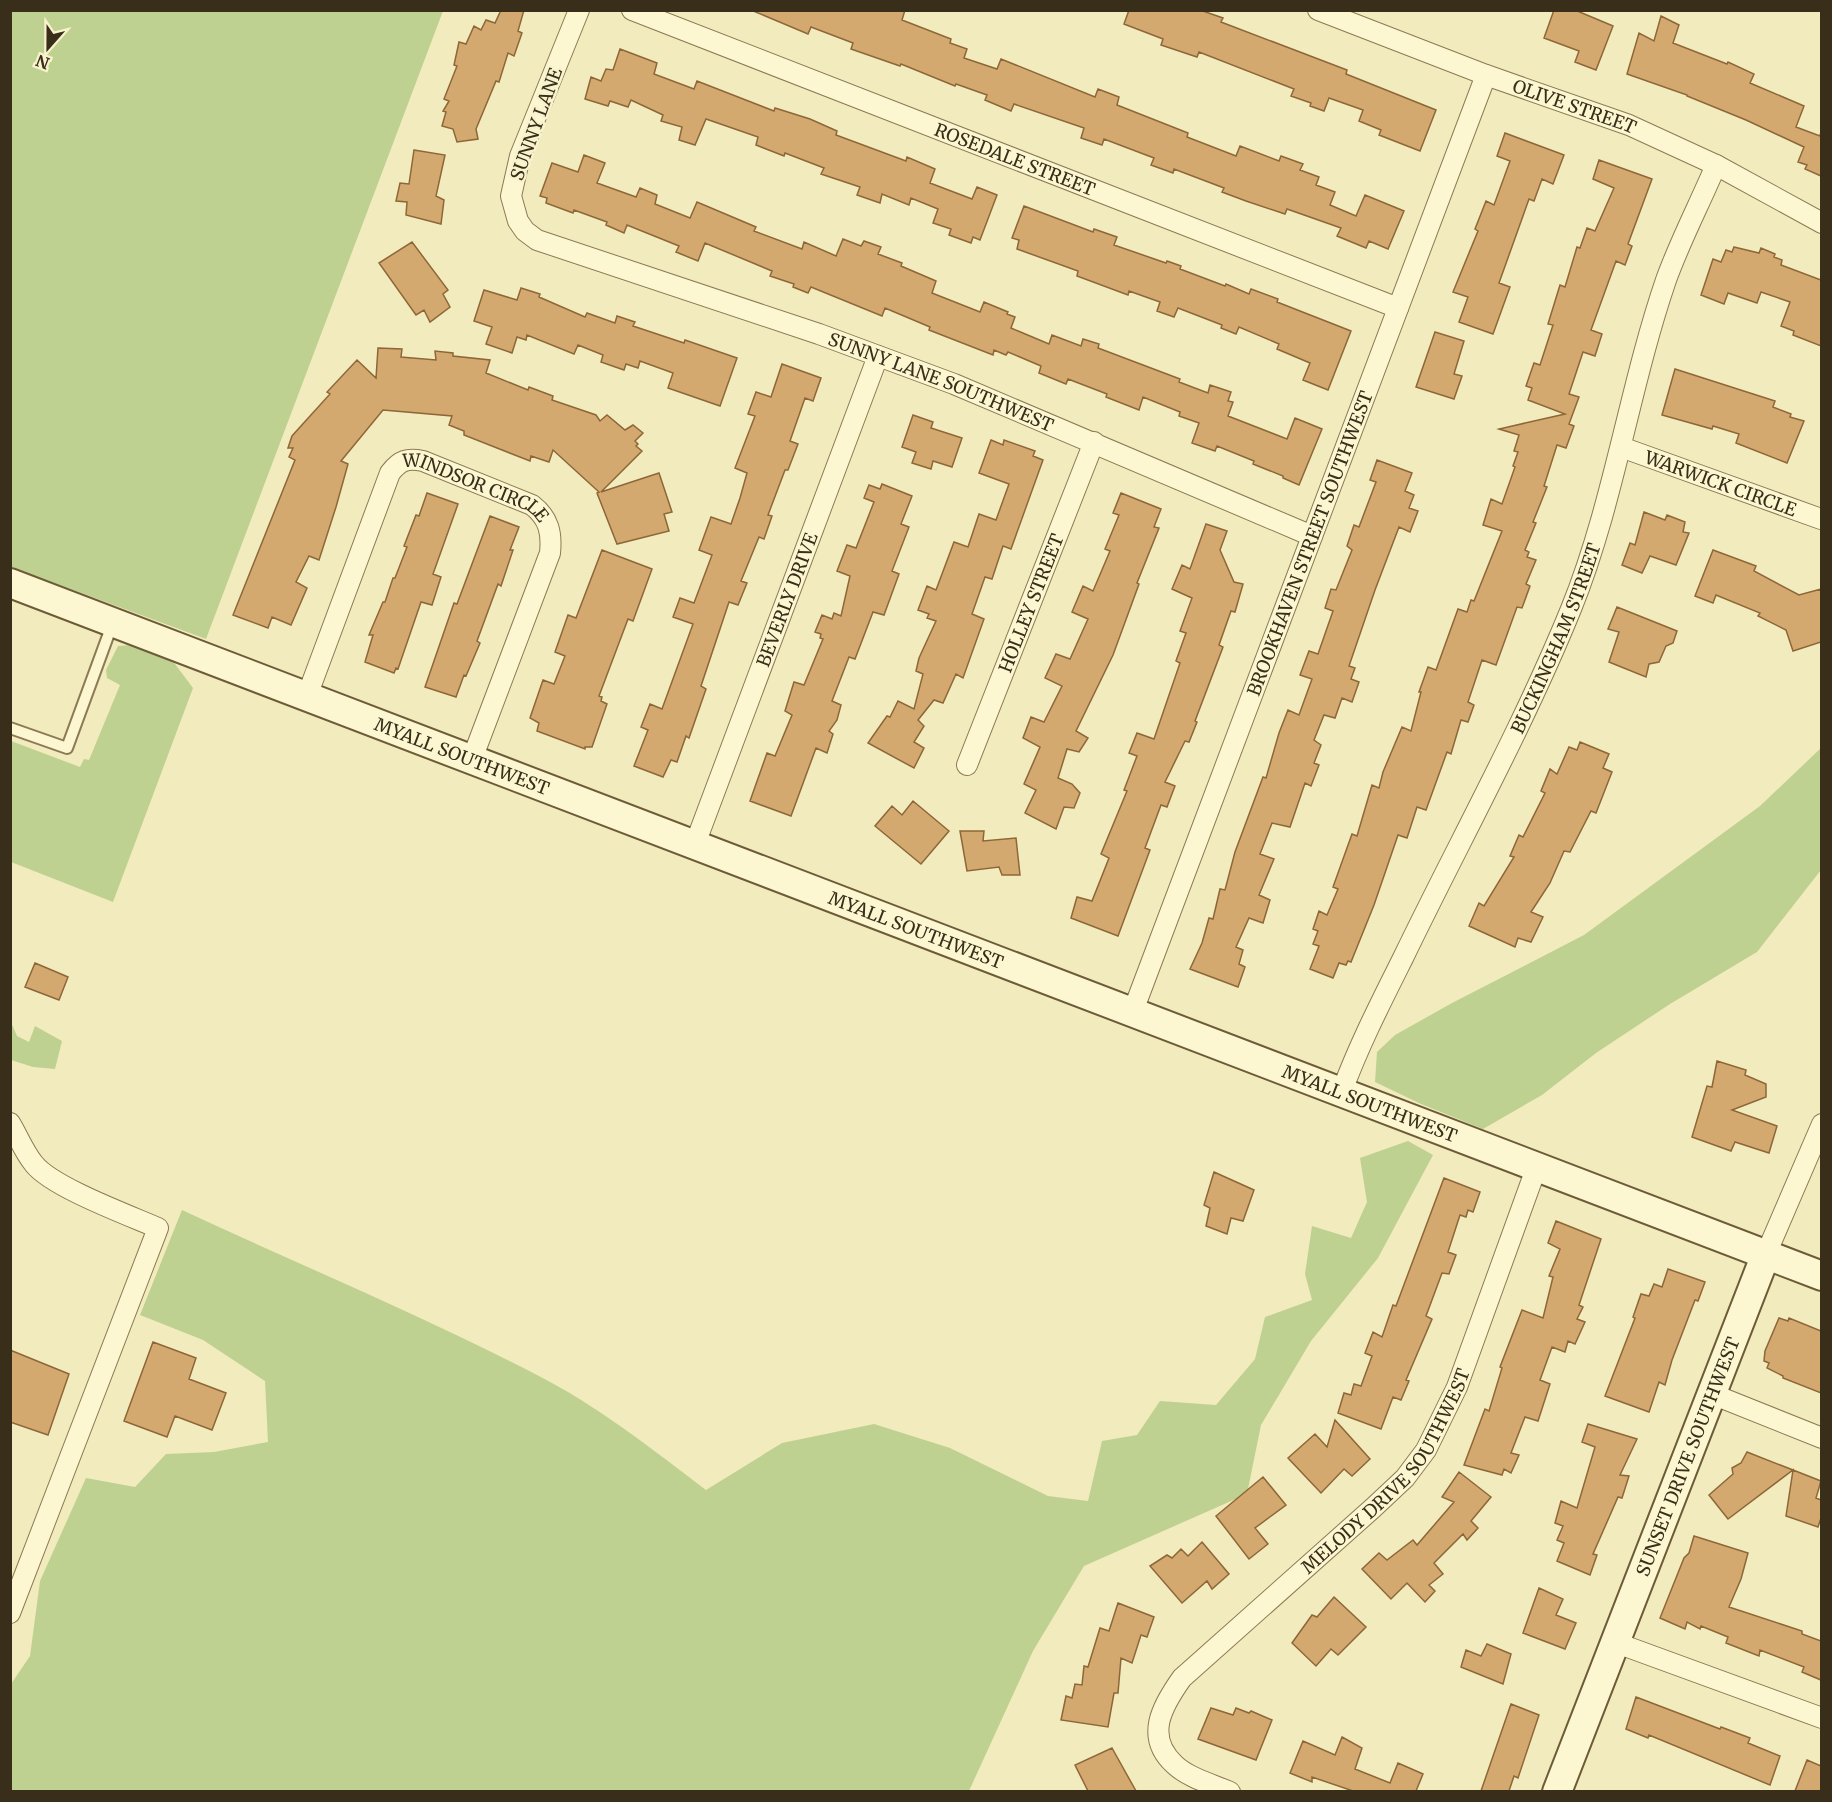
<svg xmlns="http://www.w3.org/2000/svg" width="1832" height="1802" font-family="Merriweather,serif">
<rect width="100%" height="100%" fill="#f2ebbd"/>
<!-- green -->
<path fill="#bfd190" d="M10,11H443L206,639L11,567Z
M132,645L172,660L193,688L113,902L11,862V741L80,767L84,759L89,760L120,685L107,678L106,670L118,646Z
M1821,748V870L1757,952L1670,1004L1596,1053L1542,1095L1483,1129L1421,1104L1375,1082L1377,1052L1395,1035L1452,1003L1584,935L1760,806Z
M10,1020L17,1036L29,1042L35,1026L62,1041L55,1069L33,1067L11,1060Z
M1408,1141L1433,1155L1378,1258L1311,1341L1261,1425L1247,1494L1084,1566L1033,1651L969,1791L11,1792V1684L30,1656L40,1581L86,1478L135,1487L166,1454L214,1452L268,1442L265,1381L203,1340L140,1315L182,1210C300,1265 421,1315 537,1375C598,1406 652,1449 706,1490L782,1443L874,1424L950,1448L1048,1496L1088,1501L1102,1441L1137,1435L1160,1401L1216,1405L1255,1359L1265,1317L1312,1300L1305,1274L1312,1226L1351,1238L1367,1202L1360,1158Z"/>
<!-- building -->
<path fill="#d4a96f" stroke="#8d6738" stroke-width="1.5" d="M501,10H524L518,31L522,33L514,56L508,53L499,82L496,81L476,129L478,139L457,142L453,129L442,126L446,112L443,111L449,101L444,99L457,66L454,65L459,42L466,44L474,26L481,30L486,20L495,23Z
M751,10H905L902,20L951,39L950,43L967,49L964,58L997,69L1001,59L1095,97L1098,89L1119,97L1117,105L1188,133L1187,137L1236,156L1240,146L1279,161L1281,156L1303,164L1300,170L1319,177L1316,185L1335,192L1330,205L1356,216L1365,195L1404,211L1388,249L1369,241L1366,248L1337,236L1341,228L1287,209L1285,214L1246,201L1222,192L1224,188L1174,169L1173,173L1151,165L1154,158L1104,139L1102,145L1081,138L1084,128L1014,104L1011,111L985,100L987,95L956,84L955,86L901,64L900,66L851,49L853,43L811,27L808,34Z
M1129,10H1200L1223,18L1221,22L1347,70L1346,74L1436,110L1420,151L1379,135L1381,130L1359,121L1363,110L1329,98L1324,111L1310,106L1311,103L1291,96L1294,89L1199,52L1197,57L1161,45L1163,39L1124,24Z
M1554,10H1575L1613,26L1596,70L1575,62L1579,51L1544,38Z
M1661,16L1679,25L1673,43L1727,64L1728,62L1754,74L1750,83L1804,106L1796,127L1820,136L1821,132V176L1805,169L1807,165L1798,162L1804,147L1746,120L1687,96V95L1627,74L1639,33L1654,41Z
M620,49L657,63L654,74L694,89L697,81L774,111L775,108L810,119L837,131L836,135L906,161L907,157L935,169L930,183L972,199L977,187L997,195L980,240L973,237L971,243L949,235L951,229L933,223L938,209L911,198L909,205L882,194L880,203L857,195L860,187L821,174L824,168L785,153L784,156L756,145L758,137L706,119L695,145L679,140L682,127L661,121L663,115L631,100L628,107L610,101L608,106L585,99L591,77L601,81L606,69L613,70Z
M1505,133L1564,155L1553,184L1542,179L1534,201L1529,199L1499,283L1510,287L1493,334L1459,322L1468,297L1453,292L1478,231L1475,229L1486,201L1494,205L1510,161L1497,156Z
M414,150L445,155L436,196L444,200L441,224L406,215L407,202L396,201L400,183L409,184Z
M584,155L605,163L597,183L636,197L640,188L657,195L655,204L690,218L697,202L756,227L754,231L802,249L804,242L836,256L843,239L861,246L864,241L881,247L878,254L902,263L901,266L936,281L932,293L980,312L984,302L1008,312L1007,314L1015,317L1011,328L1049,344L1052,335L1081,346L1083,339L1099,344L1098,348L1180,379L1179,382L1208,393L1210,385L1231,392L1228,401L1233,402L1228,416L1287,439L1295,418L1322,429L1299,485L1283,478V476L1253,464L1254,461L1217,446L1215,451L1192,443L1199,423L1179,416L1180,412L1143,397L1139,410L1106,397L1107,394L1068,379L1066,384L1039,373L1041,366L1008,352L1006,355L994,350L993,355L929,330L930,327L885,308L882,316L811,287L808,293L793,287L794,284L770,276L772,271L705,243L698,261L676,252L679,246L627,225L624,233L606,225L607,222L574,210L573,213L546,203L547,198L540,196L552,163L578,172Z
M1599,160L1652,179L1628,244L1632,246L1625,265L1616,261L1591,330L1602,334L1595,356L1583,352L1569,394L1579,397L1569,424L1574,426L1566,448L1557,445L1544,486L1547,487L1533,522L1536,523L1525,550L1529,552L1527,557L1536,560L1526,584L1530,586L1522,608L1517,607L1496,665L1482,660L1468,702L1474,705L1468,722L1461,720L1451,754L1447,752L1426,810L1417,807L1407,838L1398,835L1374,905L1351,962L1348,961L1346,965L1339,963L1333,978L1310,969L1319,946L1313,944L1318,931L1313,929L1319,911L1327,915L1338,889L1333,887L1352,834L1357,836L1372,785L1379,788L1383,772L1402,727L1411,731L1421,692H1419L1428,667L1436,670L1458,609L1467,612L1471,600L1474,601L1502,531L1483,525L1491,499L1502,504L1515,467L1513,466L1518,452L1514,451L1519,435L1499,429L1565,414L1528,400L1532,388L1526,386L1534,363L1540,365L1553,325L1548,324L1560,285L1565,287L1577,247L1580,248L1587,228L1595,231L1614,188L1593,179Z
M1024,206L1093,232L1094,229L1117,237L1114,245L1166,263L1167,261L1181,266L1180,269L1225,286L1226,284L1249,294L1251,289L1278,299L1277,302L1351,331L1328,390L1303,380L1310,363L1277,349L1279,344L1239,327L1236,334L1221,328L1222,325L1178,308L1174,317L1157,311L1160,302L1129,291L1128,295L1077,276L1078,271L1017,249L1019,240L1012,238Z
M412,242L448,290L443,294L450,307L430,322L424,310L416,315L379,263Z
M1734,247L1759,253L1761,248L1775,254L1774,257L1782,260L1781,265L1821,280V346L1793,335L1794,331L1781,326L1790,302L1761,292L1757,303L1728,293L1724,304L1701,295L1713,259L1721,262L1726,250L1732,252Z
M521,288L540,294L539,297L585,317L587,313L615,323L617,316L635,322L633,326L684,343L685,340L737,358L720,406L668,388L673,373L640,361L638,368L626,364L624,370L601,362L603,355L578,345L574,354L527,335L526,340L517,337L512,353L486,344L492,327L474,321L484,290L517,300Z
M1435,332L1464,341L1454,374L1462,376L1454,399L1416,387Z
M378,348L402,349L401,357L436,360L435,351L453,353V356L490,360L486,373L528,390L529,387L553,396L552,400L596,415L600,421L607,415L625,430L633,425L643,433L635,441L638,444L636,446L642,451L601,492L659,473L672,512L664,514L669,531L617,544L597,493L599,492L553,450L549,462L531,456L530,461L464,435V431L449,425L452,416L383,410L341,461L348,464L336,507L319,560L309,556L296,582L307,588L291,625L272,617L268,628L233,615L295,460L289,457L293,448H288L292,436L330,394L327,392L357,360L376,378Z
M782,364L821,378L813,401L805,398L790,441L798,444L788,470H785L768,515L772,516L764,539L759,537L741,581L747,583L738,605L729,602L701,686L706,689L689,738L686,736L677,762L671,760L663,777L634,766L648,730L641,727L650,704L662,709L693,624L673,617L680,598L694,603L712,555L699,550L711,517L731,524L740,498L747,473L735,468L755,416L748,414L756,392L771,397Z
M1675,369L1775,401L1773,407L1791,414L1790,417L1804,421L1787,463L1736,443L1739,434L1713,426L1712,429L1662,415Z
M913,415L933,422L931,428L962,438L952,467L933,461L931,469L912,463L916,452L902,447Z
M991,440L1003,445L1004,440L1035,451L1033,456L1043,460L1011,549L1003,546L992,579L985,577L972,614L984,619L963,678L956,674L943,703L934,700L918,720L924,726L914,742L924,748L914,768L868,743L887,716L890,717L898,701L914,709L923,674L916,671L919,658L936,621L927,618L929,614L918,610L927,586L936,590L954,542L968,547L979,514L996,520L1009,484L979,473Z
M1377,460L1412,473L1405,491L1414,495L1409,508L1418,511L1410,532L1399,527L1375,590L1349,666L1355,668L1351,679L1359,682L1352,702L1342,698L1335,718L1324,715L1314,740L1321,745L1314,763L1319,765L1311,786L1305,783L1290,827L1272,823L1260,854L1274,859L1259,895L1270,900L1263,923L1249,918L1236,947L1243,950L1239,964L1245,967L1238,987L1190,969L1202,943L1209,918L1213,919L1220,889L1225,890L1235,852L1263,777L1266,778L1279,733L1288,710L1299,715L1312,679L1300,675L1309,651L1318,654L1333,611L1325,608L1331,589L1336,590L1352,550L1347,546L1354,525L1359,527L1376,482L1370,480Z
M882,484L912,496L901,524L909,527L892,571L899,574L884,615L873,612L855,659L849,657L832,701L841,705L837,720L829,731L833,734L827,753L816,748L791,816L750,801L767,753L775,756L792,715L785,711L794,682L804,685L823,639L820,638L821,634L815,632L822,615L832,619L834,613L841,616L850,576L837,571L847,545L856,548L874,502L864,498L869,485L880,489Z
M427,493L458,504L433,574L441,577L432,605L421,602L398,669L396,668L394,673L365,662L373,635H369L383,602H385L393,578H395L407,547L404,546L416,515L419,516Z
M1121,493L1161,509L1154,527L1159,528L1137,583L1139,584L1113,655L1076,731L1088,738L1079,752L1067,749L1058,778L1072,784L1080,793L1074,808L1064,807L1056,829L1025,813L1036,790L1024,784L1040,747L1023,738L1031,717L1044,722L1062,686L1045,678L1056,654L1070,659L1088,619L1072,612L1083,586L1093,591L1110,551L1105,549L1119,515L1113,513Z
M1644,512L1665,520L1667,515L1685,522L1683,532L1689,533L1676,565L1650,556L1642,573L1622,565L1630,543L1635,545Z
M490,516L519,527L510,550H513L501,586L498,584L477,641L480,643L466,676L464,675L456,697L425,687L454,603L457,604Z
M1206,524L1227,531L1220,550L1234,582L1243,584L1235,612L1231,611L1219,645L1223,647L1195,721L1197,722L1189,742L1185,741L1165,782L1175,786L1167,807L1161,805L1145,848L1150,850L1118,936L1071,918L1077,897L1092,901L1109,858L1101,854L1127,791L1124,790L1137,756L1129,753L1137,733L1154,739L1180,663L1176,661L1186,633L1180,631L1192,598L1172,589L1182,565L1190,569Z
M602,550L652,569L633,621L628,619L599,696L602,697L601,701L607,704L592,747H585V749L537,731L539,723L530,718L543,680L554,684L565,656L555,652L568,615L576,618Z
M1713,550L1756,566L1754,571L1799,595L1821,589V642L1793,651L1786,630L1758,616L1760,613L1716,595L1713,603L1695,596Z
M1617,607L1677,631L1673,643L1666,646L1659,662L1649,664L1646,677L1609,662L1619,632L1608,629Z
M1580,742L1609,754L1603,768L1612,772L1596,813L1591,811L1570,852L1564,851L1550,883L1531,912L1543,917L1531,942L1518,938L1515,947L1469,926L1479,903L1484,906L1514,857L1510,856L1519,835L1523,837L1545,793L1541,791L1550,769L1557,774L1569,747L1577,750Z
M913,801L949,831L921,864L875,826L892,806L902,815Z
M960,831H984L983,841L1016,838L1020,875H1002L999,867L967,871Z
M35,963L68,977L59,1000L25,987Z
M1717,1061L1746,1070L1745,1075L1766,1084V1097L1732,1110L1777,1126L1769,1153L1735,1142L1731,1151L1692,1137L1707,1086L1712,1087Z
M1214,1172L1254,1190L1243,1221L1231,1218L1227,1234L1206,1226L1210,1208L1204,1205Z
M1444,1178L1480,1192L1473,1212L1468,1210L1466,1217L1460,1215L1448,1252L1456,1255L1449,1274L1442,1273L1426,1316L1432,1319L1406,1380L1409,1381L1401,1400L1393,1397L1381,1429L1338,1413L1344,1393L1351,1395L1354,1384L1361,1386L1372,1356L1365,1353L1373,1332L1382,1337L1393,1305L1396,1306Z
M1556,1221L1601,1239L1579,1305L1583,1307L1577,1319L1585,1322L1575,1344L1568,1341L1565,1352L1552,1347L1540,1380L1550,1384L1538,1421L1525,1417L1511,1453L1519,1455L1511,1473L1504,1469L1502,1475L1464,1465L1485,1409L1489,1411L1502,1368L1500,1367L1522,1310L1543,1318L1553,1277L1549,1276L1560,1249L1548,1243Z
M1668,1269L1705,1282L1698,1301L1695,1300L1672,1360L1665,1385L1659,1382L1649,1412L1605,1396L1635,1318L1633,1317L1641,1294L1649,1296L1654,1284L1662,1287Z
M1779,1318L1788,1321L1789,1318L1821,1331V1393L1783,1378V1376L1767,1368L1769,1363L1764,1361L1765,1351Z
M153,1342L196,1358L189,1379L226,1393L212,1430L175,1416L167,1437L124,1421Z
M10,1350L69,1374L48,1435L10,1422Z
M1335,1420L1370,1459L1352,1476L1344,1469L1321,1493L1288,1458L1315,1434L1327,1447Z
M1588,1424L1637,1439L1620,1475L1629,1476L1622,1498L1618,1497L1593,1554L1597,1555L1590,1575L1557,1561L1564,1543L1557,1540L1563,1526L1555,1523L1561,1501L1577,1508L1595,1447L1582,1442Z
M1747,1452L1821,1481L1816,1498L1821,1500V1518L1818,1527L1786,1516L1793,1470L1728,1519L1709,1495L1733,1474L1732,1468L1741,1463Z
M1459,1472L1491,1497L1471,1521L1478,1528L1467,1540L1463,1534L1434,1563L1443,1574L1429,1585L1435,1591L1425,1602L1407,1583L1391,1599L1362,1569L1379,1553L1387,1560L1413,1540L1417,1545L1454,1502L1442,1497Z
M1263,1477L1286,1505L1255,1528L1268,1544L1249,1559L1216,1516Z
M1694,1536L1748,1553L1741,1579L1729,1607L1802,1631V1634L1821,1641V1680L1802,1672L1804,1667L1760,1650L1759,1656L1726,1643L1728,1637L1701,1626L1700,1629L1687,1622L1685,1629L1660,1618L1684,1558L1689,1553Z
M1202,1542L1229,1574L1212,1589L1207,1581L1182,1603L1150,1566L1167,1555L1172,1558L1181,1549L1188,1556Z
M1539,1588L1563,1599L1556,1615L1576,1623L1565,1649L1523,1633Z
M1334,1597L1366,1627L1338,1655L1331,1649L1316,1666L1292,1643L1312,1615L1317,1617Z
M1118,1603L1154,1617L1147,1637L1141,1635L1132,1663L1121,1658L1118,1693H1114L1108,1727L1061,1720L1066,1696L1072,1698L1075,1684L1082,1685L1084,1666L1088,1667L1100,1628L1109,1631Z
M1487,1644L1511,1654L1503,1684L1461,1667L1466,1650L1481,1656Z
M1636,1697L1720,1729L1721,1727L1750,1738L1748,1743L1780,1756L1770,1785L1649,1735L1648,1738L1626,1729Z
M1511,1704L1539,1715L1518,1778L1514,1776L1509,1791H1481Z
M1211,1708L1233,1715L1236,1708L1249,1713L1251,1711L1272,1720L1256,1760L1198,1739Z
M1342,1737L1362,1748L1355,1769L1390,1783L1398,1763L1423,1774L1416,1791H1353L1312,1777V1782L1290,1773L1303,1741L1335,1755Z
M1112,1748L1136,1791H1088L1075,1765Z
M1807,1760L1821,1766V1791H1795Z"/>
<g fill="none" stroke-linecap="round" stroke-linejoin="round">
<!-- lane casing -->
<g stroke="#8c7a54" stroke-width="14">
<path id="lane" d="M10,728L67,748L112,625"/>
</g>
<!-- street casing -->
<g stroke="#8c7a54" stroke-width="22">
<g id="street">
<path id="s1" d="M579,10L520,156L511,196L518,221L525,231L537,240L819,334L954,384L1312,536"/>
<path id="s2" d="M632,10L1398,308"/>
<path id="s3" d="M1318,10L1486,75L1629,125L1716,165L1822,223"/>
<path id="s4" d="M1621,447L1821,519"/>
<path id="s5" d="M307,696L390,473C400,460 407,458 423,461L532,505C549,518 552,533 550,553L472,759"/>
<path id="s6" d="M967,765L1094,442"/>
<path id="s7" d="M695,844L878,356"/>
<path id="s8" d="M1133,1011L1486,75"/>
<path id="s9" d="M1342,1091C1359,1045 1381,1002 1403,958C1459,842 1522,729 1571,609C1614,503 1629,388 1666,280C1680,241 1700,203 1716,165"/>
<path d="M10,1123C18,1136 24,1152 34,1164C52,1187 128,1215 158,1228L10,1613"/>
<path d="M1766,1254L1822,1124"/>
<path d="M1712,1394L1822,1438"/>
<path d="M1614,1642L1822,1718"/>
<path id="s10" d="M1230,1792C1212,1784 1189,1778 1175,1765C1144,1737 1162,1706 1182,1678L1373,1508L1405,1478L1426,1450L1457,1387L1537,1166"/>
</g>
</g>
<!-- secondary casing -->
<g stroke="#6d5b38" stroke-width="32">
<g id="secondary">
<path id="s11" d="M10,583L1822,1276"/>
<path id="s12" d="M1557,1792L1766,1254"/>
</g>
</g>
<!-- lane -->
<use href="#lane" stroke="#fcf6d1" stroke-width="10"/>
<!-- street -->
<use href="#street" stroke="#fcf6d1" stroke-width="20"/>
<!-- secondary -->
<use href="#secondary" stroke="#fcf6d1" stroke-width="28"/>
</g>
<g text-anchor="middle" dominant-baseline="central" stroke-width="5" stroke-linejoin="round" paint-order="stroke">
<!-- street labels -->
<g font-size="18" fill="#392e1a" stroke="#f9f3cd">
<text stroke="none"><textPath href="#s3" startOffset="274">OLIVE STREET</textPath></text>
<text transform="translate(536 124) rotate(-70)">SUNNY LANE</text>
<text stroke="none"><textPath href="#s2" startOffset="411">ROSEDALE STREET</textPath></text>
<text stroke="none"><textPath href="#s1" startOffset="680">SUNNY LANE SOUTHWEST</textPath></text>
<text stroke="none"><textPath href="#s4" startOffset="106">WARWICK CIRCLE</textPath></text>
<text stroke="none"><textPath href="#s5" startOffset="334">WINDSOR CIRCLE</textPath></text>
<text stroke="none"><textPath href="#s8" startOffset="500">BROOKHAVEN STREET SOUTHWEST</textPath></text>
<text stroke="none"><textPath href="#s7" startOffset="261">BEVERLY DRIVE</textPath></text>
<text stroke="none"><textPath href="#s6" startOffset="174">HOLLEY STREET</textPath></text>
<text stroke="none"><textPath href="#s9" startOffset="501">BUCKINGHAM STREET</textPath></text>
<text stroke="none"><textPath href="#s11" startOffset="484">MYALL SOUTHWEST</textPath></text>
<text stroke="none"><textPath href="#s11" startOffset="970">MYALL SOUTHWEST</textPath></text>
<text stroke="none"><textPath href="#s11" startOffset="1456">MYALL SOUTHWEST</textPath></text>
<text stroke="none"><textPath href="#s12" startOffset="360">SUNSET DRIVE SOUTHWEST</textPath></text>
<text stroke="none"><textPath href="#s10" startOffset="453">MELODY DRIVE SOUTHWEST</textPath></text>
</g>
</g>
<!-- border -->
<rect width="1832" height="1802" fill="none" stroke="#392e1a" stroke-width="24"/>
<!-- north arrow -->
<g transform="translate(48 48) rotate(201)" stroke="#f9f3cd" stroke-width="4.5" paint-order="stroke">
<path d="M0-4.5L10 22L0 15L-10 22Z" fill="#392e1a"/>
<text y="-9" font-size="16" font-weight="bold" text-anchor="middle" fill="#392e1a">N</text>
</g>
</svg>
